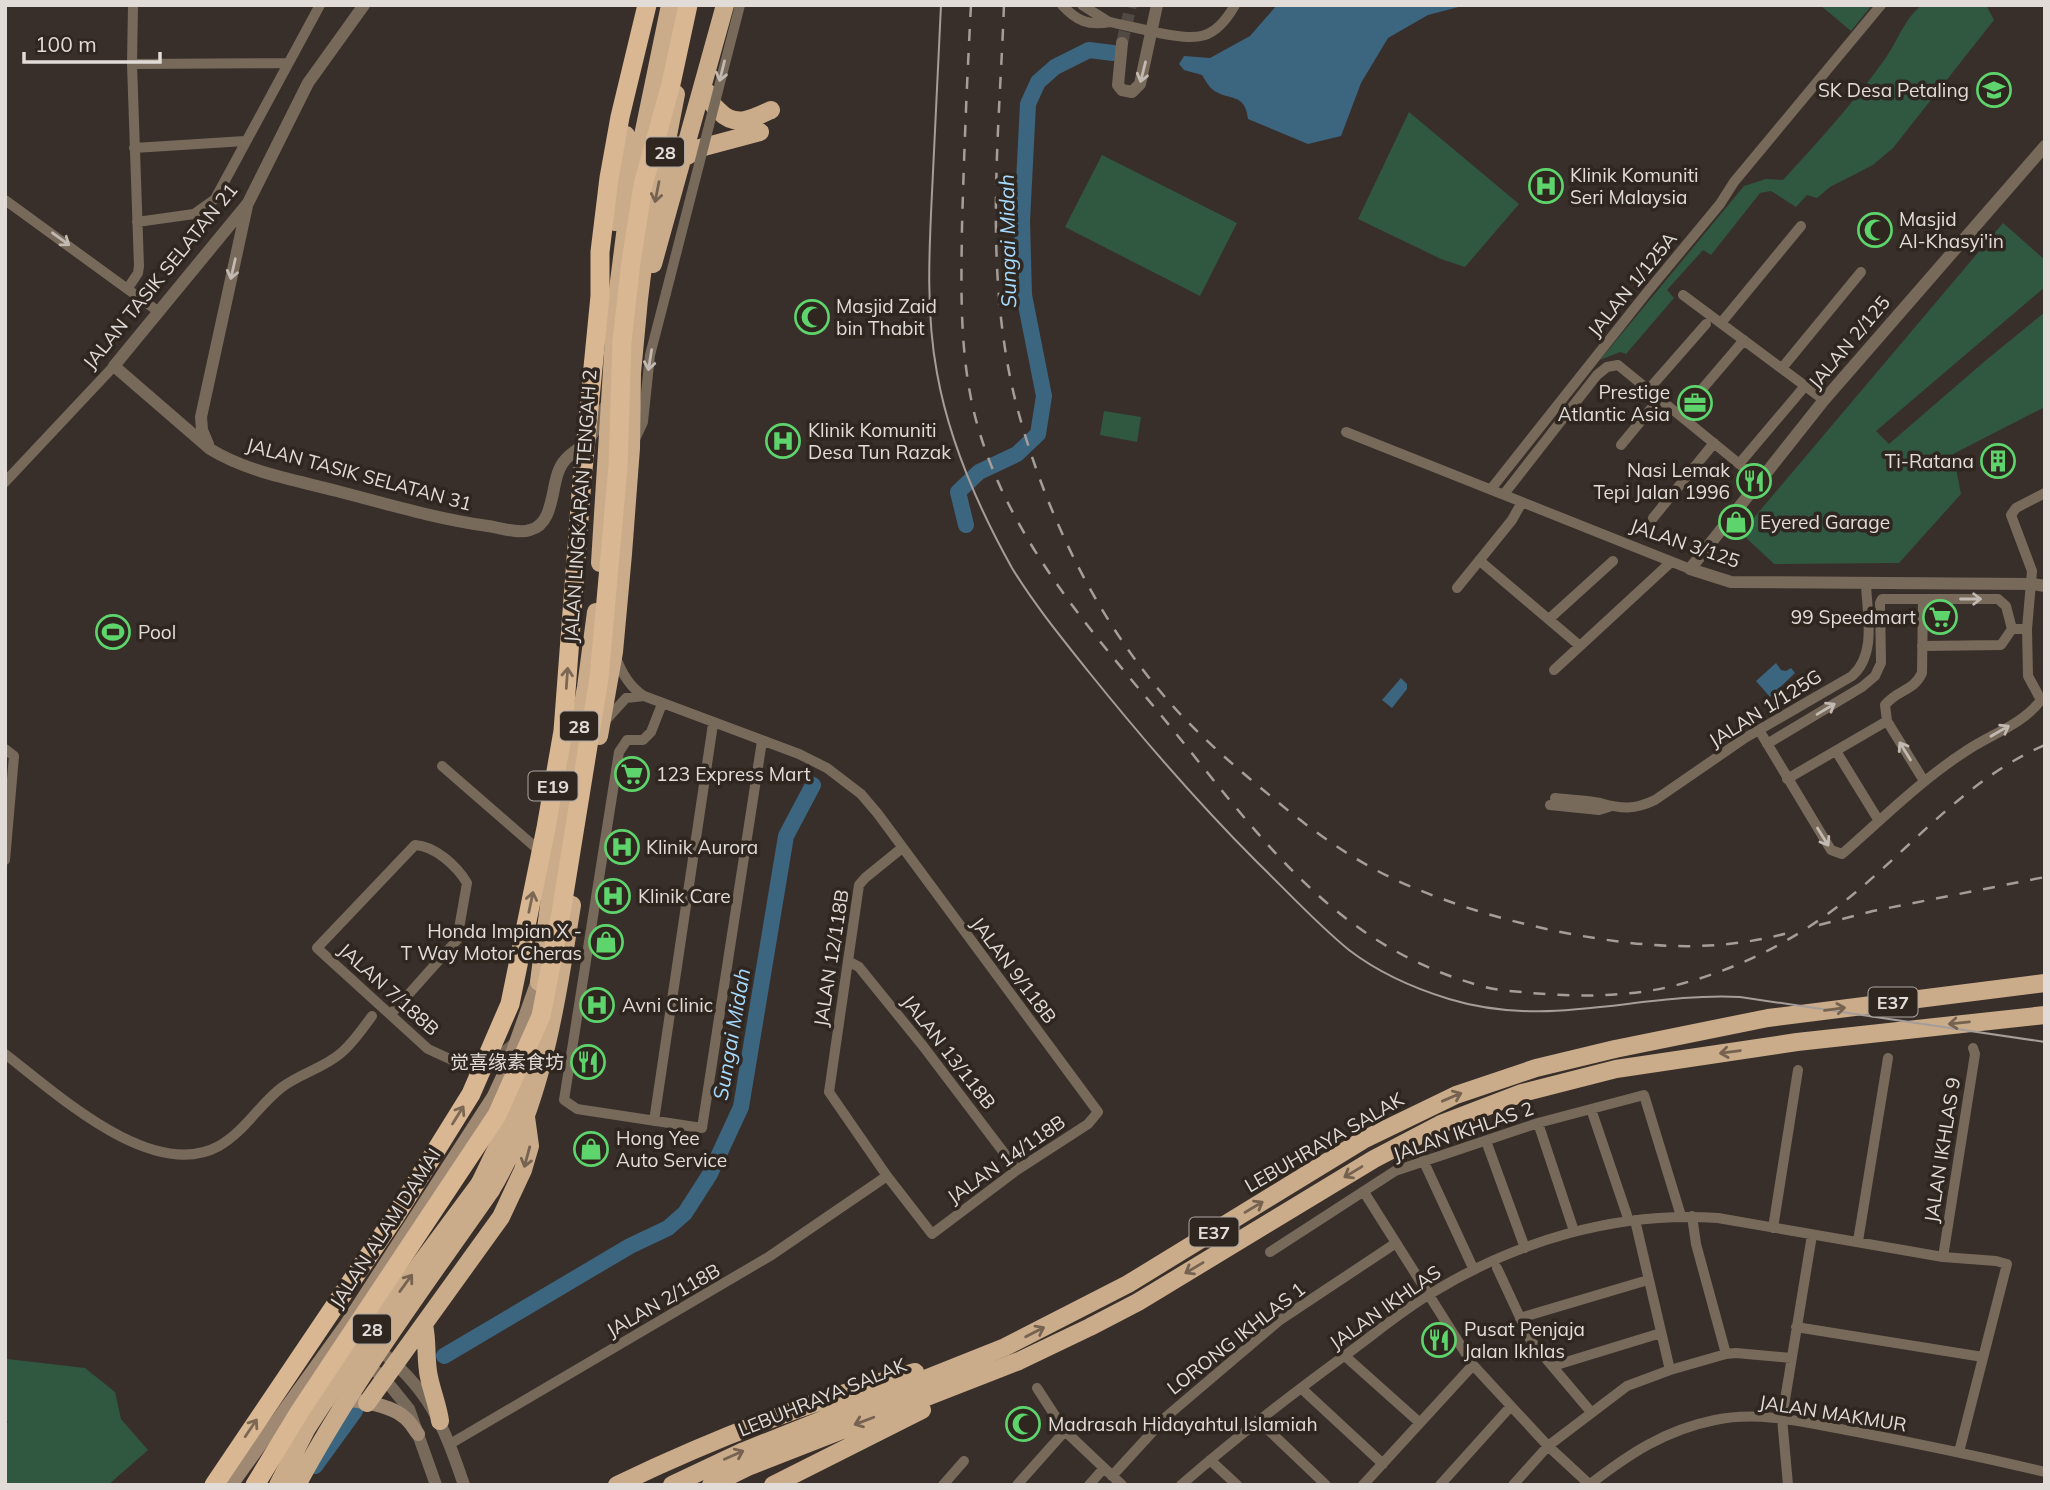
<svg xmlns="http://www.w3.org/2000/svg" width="2050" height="1490" font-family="Mulish,'Noto Sans SC',sans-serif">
<rect width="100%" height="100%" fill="#392f2a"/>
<!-- green -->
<path fill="#305740" d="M1820,5H1872L1851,31Z
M1922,5H1986L1994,20L1893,148L1873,165L1830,187L1817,198L1807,195L1796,207L1771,191L1760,193L1711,255L1703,250L1667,290L1674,298L1626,354L1620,352L1600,360L1744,186L1766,179L1783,180C1819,141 1854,102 1885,59C1898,41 1904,19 1922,5Z
M1409,112L1519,204L1465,267L1441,259L1358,219Z
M1102,155L1237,223L1200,296L1065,227Z
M2003,223L2045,260V287L1876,431L1889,444L1985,361L2045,312V407L1953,454L1961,494L1899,563L1774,564L1741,533Z
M1104,411L1141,417L1137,442L1100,435Z
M7,1359L85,1368L115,1392L121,1419L148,1450L108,1485H5V1425L8,1422L5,1418Z"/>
<!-- water -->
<path fill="#3c657f" d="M1277,5H1466L1428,15L1388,38L1361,83L1341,136L1308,144L1248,119C1245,91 1228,102 1212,89C1208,86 1205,79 1202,75L1184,70L1179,64L1184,56L1210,58L1250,36Z
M105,617C118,618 125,630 119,642L108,648L100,645L105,635L100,622Z
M1776,663L1781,670L1786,671L1791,668L1795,673L1770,697L1756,681Z
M1401,678L1407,684V689L1392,708L1382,700Z"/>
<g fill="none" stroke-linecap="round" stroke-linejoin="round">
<!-- river -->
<path stroke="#3c657f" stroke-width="16" d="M966,525L958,492L979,472L1017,454L1038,434L1044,396L1024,295L1022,221L1028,104L1038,82L1055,67L1089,50L1113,53
M444,1356L630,1246L668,1228L685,1213L710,1174L741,1107L786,836L813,785
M315,1466L355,1411"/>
<!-- tertiary-tunnel -->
<path stroke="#524944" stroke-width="12" stroke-dasharray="12 6" stroke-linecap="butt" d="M1122,43L1131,5"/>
<!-- minor -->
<path stroke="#786a5b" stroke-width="10" d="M1062,5C1077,21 1088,26 1110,22
M1082,5L1109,22
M132,64L288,63
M134,148L245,141
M5,200L159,312
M137,222L194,214L215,199L320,5
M128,288L138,273L139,266L132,64L133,5
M1683,295L1824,400
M1721,323L1801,226
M1782,368L1861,272
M1649,389L1706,324
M1680,415L1744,340
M1346,432L1690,569
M635,439L643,422L650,355L666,293
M1621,445L1660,398
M1739,464L1805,386
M5,482L114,366
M1491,489L1648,291L1720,204L1734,182L1881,5
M1504,494L1597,375L1607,367L1618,365L1759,480
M1653,518L1714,443
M1480,561L1580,646
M1457,588L1512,520L1522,502
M1549,619L1613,561
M1922,646L2001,645L2012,629H2027
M615,655C621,672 629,687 644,696L799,754L827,768L861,794L878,814L1098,1112L1088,1124L1017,1170L932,1234L887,1176L829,1092L859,885L865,878L902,848
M1554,670L1671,562
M662,704L651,732L643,740H627L619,752L564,1100L577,1109L702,1128L762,741
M606,720L626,698L644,696
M1887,721L1924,781
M1759,730L1831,850L1842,854C1882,819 1921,780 1966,751C1991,734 2022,725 2041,700L2028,676L2027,629L2032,571L2011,515L2016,508L2045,493
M1767,744L1862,687L1875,676L1881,663L1880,603L1882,599H1998L2006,606L2012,629
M5,749L14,756L5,860
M1836,751L1879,821
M442,766L542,853
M1787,779L1887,721L1885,705C1898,689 1913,692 1922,673L1923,599
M1555,798C1570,800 1586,800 1600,803C1622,809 1634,810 1655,800L1745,738L1852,676C1877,654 1867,614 1866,584
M1550,805L1599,810L1609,807
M848,961L859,967L923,1046L1017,1170
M391,1014L457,940L467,883C457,866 435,846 415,845L317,948L428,1049L452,1060L479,1065L503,1052L515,1042
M5,1054C55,1092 152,1183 219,1146C244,1132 259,1105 281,1088C299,1074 324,1068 341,1053C353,1043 363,1028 372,1016
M1591,1109L1629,1221
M654,1121L713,724
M1538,1123L1574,1231
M1486,1141L1525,1248
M1423,1160L1474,1270
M1364,1192L1473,1365L1548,1446L1589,1484
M1692,1216L1696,1244L1726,1354
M1635,1220L1670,1370
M1773,1228L1798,1070
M1858,1241L1888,1058
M1270,1252L1395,1171L1538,1123L1644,1095L1681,1216
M1943,1257L1975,1054L1973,1048
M1497,1268L1531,1341L1591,1412
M1520,1318L1648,1280
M1796,1327L1983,1357
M1345,1356L1420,1423
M1553,1366L1661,1333
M1037,1388L1065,1431L1122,1485
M1301,1388L1383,1464
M1258,1420L1326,1485
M450,1444L770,1256L887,1176
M1210,1460L1237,1485
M1112,1476L1167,1416L1280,1320L1396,1243
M943,1485L964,1461
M1017,1485L1065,1431
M1089,1485L1104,1468
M1181,1485C1234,1439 1288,1397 1344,1356C1372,1336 1400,1312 1430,1294C1516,1241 1616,1211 1718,1218L1943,1257L1996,1261L2007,1264L1959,1452
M1363,1485L1473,1365
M1440,1485L1511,1406
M1513,1485L1548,1446L1627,1386L1670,1370L1726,1354L1736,1353L1791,1358
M1589,1485C1629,1454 1665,1430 1715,1420C1762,1410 1811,1424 1857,1432C1920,1444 1982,1457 2045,1472
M1788,1485L1782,1418L1812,1235"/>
<!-- tertiary -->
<path stroke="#786a5b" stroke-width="12" d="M364,5L308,83L248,203L114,366L210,449C247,472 295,480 337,491C387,504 437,519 488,526C501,528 518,534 530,530C554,524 551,488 559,470C564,456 578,451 588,440C596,430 601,418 605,407
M1122,43L1118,85L1122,90L1132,92L1140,84L1157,5
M2045,146L1824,400L1690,569L1731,582L2032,584L2045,586
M208,444L202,430L201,417L247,206
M374,1346C428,1387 443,1423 464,1485
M363,1361L384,1378L409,1409L436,1485"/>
<!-- secondary -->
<path stroke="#9f8972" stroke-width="14" d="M318,1403C338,1395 388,1403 404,1417C410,1421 414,1429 418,1434
M231,1485L346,1325L494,1096L507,1068L540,975"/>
<!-- trunk -->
<path stroke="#cbac8a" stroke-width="18" d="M707,92C709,99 713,106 719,111C735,128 752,119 771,110
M687,156L700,148L760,132
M615,222L626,135
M653,264L725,5
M600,563L616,305L629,203L670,5
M599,736L614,652L623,554L631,448L632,373L639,299L644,259L676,94
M539,982L555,860L586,687L596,612
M480,1183L505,1131L522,1075
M491,1190C543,1103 556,1003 572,905
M424,1325C428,1342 425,1359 429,1377C432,1392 438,1406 440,1421
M367,1403L501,1217L523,1170L530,1146L526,1117
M617,1485C713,1439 813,1400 915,1372
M672,1485L744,1451L1005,1347L1128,1284L1363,1140L1456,1095L1536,1068L1615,1049L1768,1018L2045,983
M711,1485L750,1466L1019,1361L1090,1327L1138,1302L1374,1159L1441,1124L1522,1093L1616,1069L1797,1042L2045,1015
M773,1485L922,1410"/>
<!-- tram -->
<path stroke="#a59d99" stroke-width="2" d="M941,5C938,68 935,130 932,193C929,252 926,314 937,373C949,441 978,507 1012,568C1034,604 1061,637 1088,671C1141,737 1196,801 1257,862C1287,891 1316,923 1349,950C1379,973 1413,988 1449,999C1550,1030 1640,992 1740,997L2045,1042"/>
<!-- rail -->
<path stroke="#a59d99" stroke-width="2.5" stroke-dasharray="12 12" stroke-linecap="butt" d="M971,5C967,79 964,153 962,227C961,297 959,369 981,437C1015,544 1090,630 1160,714C1256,830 1330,946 1485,987C1500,991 1516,991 1531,993C1577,997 1624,997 1669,987C1739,970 1801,938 1856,892C1917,841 1970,777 2045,745
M1004,5C999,139 983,276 1017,407C1047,519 1102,631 1182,716C1210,745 1241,772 1273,798C1317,835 1365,869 1419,890C1468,910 1519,924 1571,934C1648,948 1715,953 1792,932
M1819,925L1873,911L2045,877"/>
<!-- minor-bridge -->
<path stroke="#786a5b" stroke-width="10" d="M1110,22C1126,26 1143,29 1159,33C1197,40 1214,42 1235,5
M666,293L740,5"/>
<!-- trunk-bridge -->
<path stroke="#cbac8a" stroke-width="18" d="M278,1485L307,1428L369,1333L480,1183
M297,1485C353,1381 424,1286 491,1190"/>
<!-- motorway-bridge -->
<path stroke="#d9b792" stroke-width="19" d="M214,1485L394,1218L471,1094L510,1004L546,828L563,731L582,480L600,296V252L609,178L620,117L647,5
M255,1485L300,1411L497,1115L541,1016L561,913L599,678L618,467L622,341L631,262L643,185L671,84L688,5"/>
</g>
<!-- one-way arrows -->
<defs><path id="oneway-shaft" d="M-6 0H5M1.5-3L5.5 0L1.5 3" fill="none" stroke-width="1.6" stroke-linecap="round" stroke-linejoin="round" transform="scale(1.75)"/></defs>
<g stroke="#c2bab2">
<use href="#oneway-shaft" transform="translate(722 71) rotate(104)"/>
<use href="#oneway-shaft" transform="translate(1143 72) rotate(104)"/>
<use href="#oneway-shaft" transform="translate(61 239) rotate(36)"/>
<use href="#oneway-shaft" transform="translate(233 269) rotate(103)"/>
<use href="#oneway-shaft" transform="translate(650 360) rotate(99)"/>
<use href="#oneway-shaft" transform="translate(1971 599)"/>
<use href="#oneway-shaft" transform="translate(1826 709) rotate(-31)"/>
<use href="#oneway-shaft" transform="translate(2000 731) rotate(-30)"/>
<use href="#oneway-shaft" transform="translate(1905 751) rotate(-122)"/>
<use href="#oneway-shaft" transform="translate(1823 837) rotate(58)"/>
</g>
<g stroke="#756250">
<use href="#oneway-shaft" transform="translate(657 192) rotate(101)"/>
<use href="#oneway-shaft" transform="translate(1835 1009) rotate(-8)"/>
<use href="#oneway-shaft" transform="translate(1959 1023) rotate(174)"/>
<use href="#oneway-shaft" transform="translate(1730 1052) rotate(172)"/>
<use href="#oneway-shaft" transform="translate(1452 1097) rotate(-23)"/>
<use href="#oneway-shaft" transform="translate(527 1157) rotate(105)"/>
<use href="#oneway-shaft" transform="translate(1353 1172) rotate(149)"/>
<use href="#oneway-shaft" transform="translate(1254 1207) rotate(-31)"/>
<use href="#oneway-shaft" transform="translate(1194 1268) rotate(149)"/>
<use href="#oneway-shaft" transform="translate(406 1283) rotate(-54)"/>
<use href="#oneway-shaft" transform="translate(1035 1332) rotate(-27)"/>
<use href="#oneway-shaft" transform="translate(864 1421) rotate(159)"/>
<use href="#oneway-shaft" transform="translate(734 1455) rotate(-24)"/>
</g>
<g stroke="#7b6753">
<use href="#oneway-shaft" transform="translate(567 678) rotate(-86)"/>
<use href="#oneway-shaft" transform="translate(531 902) rotate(-78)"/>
<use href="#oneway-shaft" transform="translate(458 1115) rotate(-58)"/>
<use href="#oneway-shaft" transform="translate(251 1428) rotate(-56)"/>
</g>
<!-- icons -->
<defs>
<g id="school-ring" transform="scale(1.75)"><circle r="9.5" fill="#2f2620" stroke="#5ed56c" stroke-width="1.5"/><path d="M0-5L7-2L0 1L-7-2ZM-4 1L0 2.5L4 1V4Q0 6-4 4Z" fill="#5ed56c"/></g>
<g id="hospital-ring" transform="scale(1.75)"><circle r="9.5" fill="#2f2620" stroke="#5ed56c" stroke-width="1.5"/><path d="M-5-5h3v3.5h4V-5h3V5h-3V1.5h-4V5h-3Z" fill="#5ed56c"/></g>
<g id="mosque-ring" transform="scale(1.75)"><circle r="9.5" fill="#2f2620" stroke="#5ed56c" stroke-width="1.5"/><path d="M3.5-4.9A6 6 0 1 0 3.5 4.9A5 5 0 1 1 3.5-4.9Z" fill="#5ed56c"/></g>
<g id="office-ring" transform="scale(1.75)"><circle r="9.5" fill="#2f2620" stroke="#5ed56c" stroke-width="1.5"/><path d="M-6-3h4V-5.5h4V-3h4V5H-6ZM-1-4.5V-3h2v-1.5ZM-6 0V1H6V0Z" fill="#5ed56c"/></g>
<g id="building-ring" transform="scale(1.75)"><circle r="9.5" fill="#2f2620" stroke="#5ed56c" stroke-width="1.5"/><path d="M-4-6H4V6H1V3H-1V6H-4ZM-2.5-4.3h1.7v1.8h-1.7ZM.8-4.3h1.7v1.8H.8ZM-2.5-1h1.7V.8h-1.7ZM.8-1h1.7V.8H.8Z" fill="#5ed56c"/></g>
<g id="restaurant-ring" transform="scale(1.75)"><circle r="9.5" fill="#2f2620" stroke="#5ed56c" stroke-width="1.5"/><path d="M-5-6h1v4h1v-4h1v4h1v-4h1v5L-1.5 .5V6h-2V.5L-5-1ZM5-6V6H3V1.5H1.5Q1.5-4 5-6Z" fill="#5ed56c"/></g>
<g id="shop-ring" transform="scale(1.75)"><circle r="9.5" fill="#2f2620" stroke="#5ed56c" stroke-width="1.5"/><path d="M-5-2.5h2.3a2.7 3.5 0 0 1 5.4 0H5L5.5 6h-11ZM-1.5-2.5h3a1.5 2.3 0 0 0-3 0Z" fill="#5ed56c"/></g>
<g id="supermarket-ring" transform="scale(1.75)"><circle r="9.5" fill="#2f2620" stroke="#5ed56c" stroke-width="1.5"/><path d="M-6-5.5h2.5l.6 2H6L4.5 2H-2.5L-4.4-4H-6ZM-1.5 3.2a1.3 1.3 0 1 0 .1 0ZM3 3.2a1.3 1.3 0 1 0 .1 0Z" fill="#5ed56c"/></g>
<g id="stadium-ring" transform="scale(1.75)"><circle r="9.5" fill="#2f2620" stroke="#5ed56c" stroke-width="1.5"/><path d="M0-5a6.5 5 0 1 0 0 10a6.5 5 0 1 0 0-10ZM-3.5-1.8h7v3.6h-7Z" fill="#5ed56c"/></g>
</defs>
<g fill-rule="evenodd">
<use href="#school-ring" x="1994" y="90"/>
<use href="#hospital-ring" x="1546" y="186"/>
<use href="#mosque-ring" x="1875" y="230"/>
<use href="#mosque-ring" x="812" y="317"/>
<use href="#office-ring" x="1695" y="403"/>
<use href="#hospital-ring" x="783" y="441"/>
<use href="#building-ring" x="1998" y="461"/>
<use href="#restaurant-ring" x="1754" y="481"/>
<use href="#shop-ring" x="1736" y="522"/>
<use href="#supermarket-ring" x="1940" y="617"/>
<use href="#stadium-ring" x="113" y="632"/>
<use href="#supermarket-ring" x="632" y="774"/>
<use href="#hospital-ring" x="622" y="847"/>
<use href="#hospital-ring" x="613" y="896"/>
<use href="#shop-ring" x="606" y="942"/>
<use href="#hospital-ring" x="597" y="1005"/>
<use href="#restaurant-ring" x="588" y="1062"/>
<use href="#shop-ring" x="591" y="1149"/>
<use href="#restaurant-ring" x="1439" y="1340"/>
<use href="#mosque-ring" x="1023" y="1424"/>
</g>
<g text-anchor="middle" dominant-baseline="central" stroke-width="7" stroke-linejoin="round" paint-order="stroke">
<!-- shield labels -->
<g fill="#2f2620" stroke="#aca5a1" stroke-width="2">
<rect x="646" y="137.5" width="38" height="29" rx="5"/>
<rect x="560" y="711.5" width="38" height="29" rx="5"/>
<rect x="528.5" y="771.5" width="49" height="29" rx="5"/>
<rect x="1868.5" y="987.5" width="49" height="29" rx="5"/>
<rect x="1189.5" y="1217.5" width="49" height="29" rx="5"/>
<rect x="353" y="1314.5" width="38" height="29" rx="5"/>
</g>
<g font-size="18" font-weight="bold" fill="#e2dcd8">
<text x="665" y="152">28</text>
<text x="579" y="726">28</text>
<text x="553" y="786">E19</text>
<text x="1893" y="1002">E37</text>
<text x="1214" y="1232">E37</text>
<text x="372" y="1329">28</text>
</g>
<!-- poi labels -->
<g font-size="19" fill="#e2dcd8" stroke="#2f2620" text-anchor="start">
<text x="1969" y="90" text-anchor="end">SK Desa Petaling</text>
<text x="1570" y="175">Klinik Komuniti<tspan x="1570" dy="22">Seri Malaysia</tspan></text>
<text x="1899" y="219">Masjid<tspan x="1899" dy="22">Al-Khasyi'in</tspan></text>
<text x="836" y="306">Masjid Zaid<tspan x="836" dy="22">bin Thabit</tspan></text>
<text x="1670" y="392" text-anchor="end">Prestige<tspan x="1670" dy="22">Atlantic Asia</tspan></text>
<text x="808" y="430">Klinik Komuniti<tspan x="808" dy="22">Desa Tun Razak</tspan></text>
<text x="1974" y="461" text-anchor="end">Ti-Ratana</text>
<text x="1730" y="470" text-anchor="end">Nasi Lemak<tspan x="1730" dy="22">Tepi Jalan 1996</tspan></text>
<text x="1760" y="522">Eyered Garage</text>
<text x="1916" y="617" text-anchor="end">99 Speedmart</text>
<text x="138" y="632">Pool</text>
<text x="656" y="774">123 Express Mart</text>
<text x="646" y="847">Klinik Aurora</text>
<text x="638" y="896">Klinik Care</text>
<text x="582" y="931" text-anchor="end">Honda Impian X -<tspan x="582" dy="22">T Way Motor Cheras</tspan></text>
<text x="622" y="1005">Avni Clinic</text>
<text x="564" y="1062" text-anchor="end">觉喜缘素食坊</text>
<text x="616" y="1138">Hong Yee<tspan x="616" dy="22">Auto Service</tspan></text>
<text x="1464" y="1329">Pusat Penjaja<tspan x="1464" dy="22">Jalan Ikhlas</tspan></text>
<text x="1048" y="1424">Madrasah Hidayahtul Islamiah</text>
</g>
<!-- street labels -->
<g font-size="19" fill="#e2dcd8" stroke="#2f2620">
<text transform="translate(160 276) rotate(-51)">JALAN TASIK SELATAN 21</text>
<text transform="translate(1632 284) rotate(-51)">JALAN 1/125A</text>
<text transform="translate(1849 342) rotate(-50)">JALAN 2/125</text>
<text transform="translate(359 474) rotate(15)">JALAN TASIK SELATAN 31</text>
<text transform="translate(580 506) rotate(-86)">JALAN LINGKARAN TENGAH 2</text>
<text transform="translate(1685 543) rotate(19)">JALAN 3/125</text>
<text transform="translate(1765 708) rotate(-32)">JALAN 1/125G</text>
<text transform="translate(831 958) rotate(-81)">JALAN 12/118B</text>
<text transform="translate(1014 970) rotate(53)">JALAN 9/118B</text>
<text transform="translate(389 989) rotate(42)">JALAN 7/188B</text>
<text transform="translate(949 1052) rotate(52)">JALAN 13/118B</text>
<text transform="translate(1463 1131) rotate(-19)">JALAN IKHLAS 2</text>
<text transform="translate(1324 1142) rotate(-30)">LEBUHRAYA SALAK</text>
<text transform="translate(1942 1150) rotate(-81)">JALAN IKHLAS 9</text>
<text transform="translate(1006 1159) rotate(-35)">JALAN 14/118B</text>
<text transform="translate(385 1228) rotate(-57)">JALAN ALAM DAMAI</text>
<text transform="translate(663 1300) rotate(-30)">JALAN 2/118B</text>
<text transform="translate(1385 1307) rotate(-35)">JALAN IKHLAS</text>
<text transform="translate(1236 1338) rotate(-38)">LORONG IKHLAS 1</text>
<text transform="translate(822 1397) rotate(-22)">LEBUHRAYA SALAK</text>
<text transform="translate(1833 1413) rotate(9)">JALAN MAKMUR</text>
</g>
<!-- water labels -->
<g font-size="21" font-style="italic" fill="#a5dafe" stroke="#2f2620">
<text transform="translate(1007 241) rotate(-91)">Sungai Midah</text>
<text transform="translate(731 1034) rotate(-80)">Sungai Midah</text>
</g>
</g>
<!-- border -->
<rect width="2050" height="1490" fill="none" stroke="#e2dcd8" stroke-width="14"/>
<!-- scale -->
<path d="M24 52v10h136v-10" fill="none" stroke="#e2dcd8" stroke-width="3.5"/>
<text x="35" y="52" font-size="21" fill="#e2dcd8" stroke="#2f2620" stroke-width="5" paint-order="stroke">100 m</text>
</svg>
